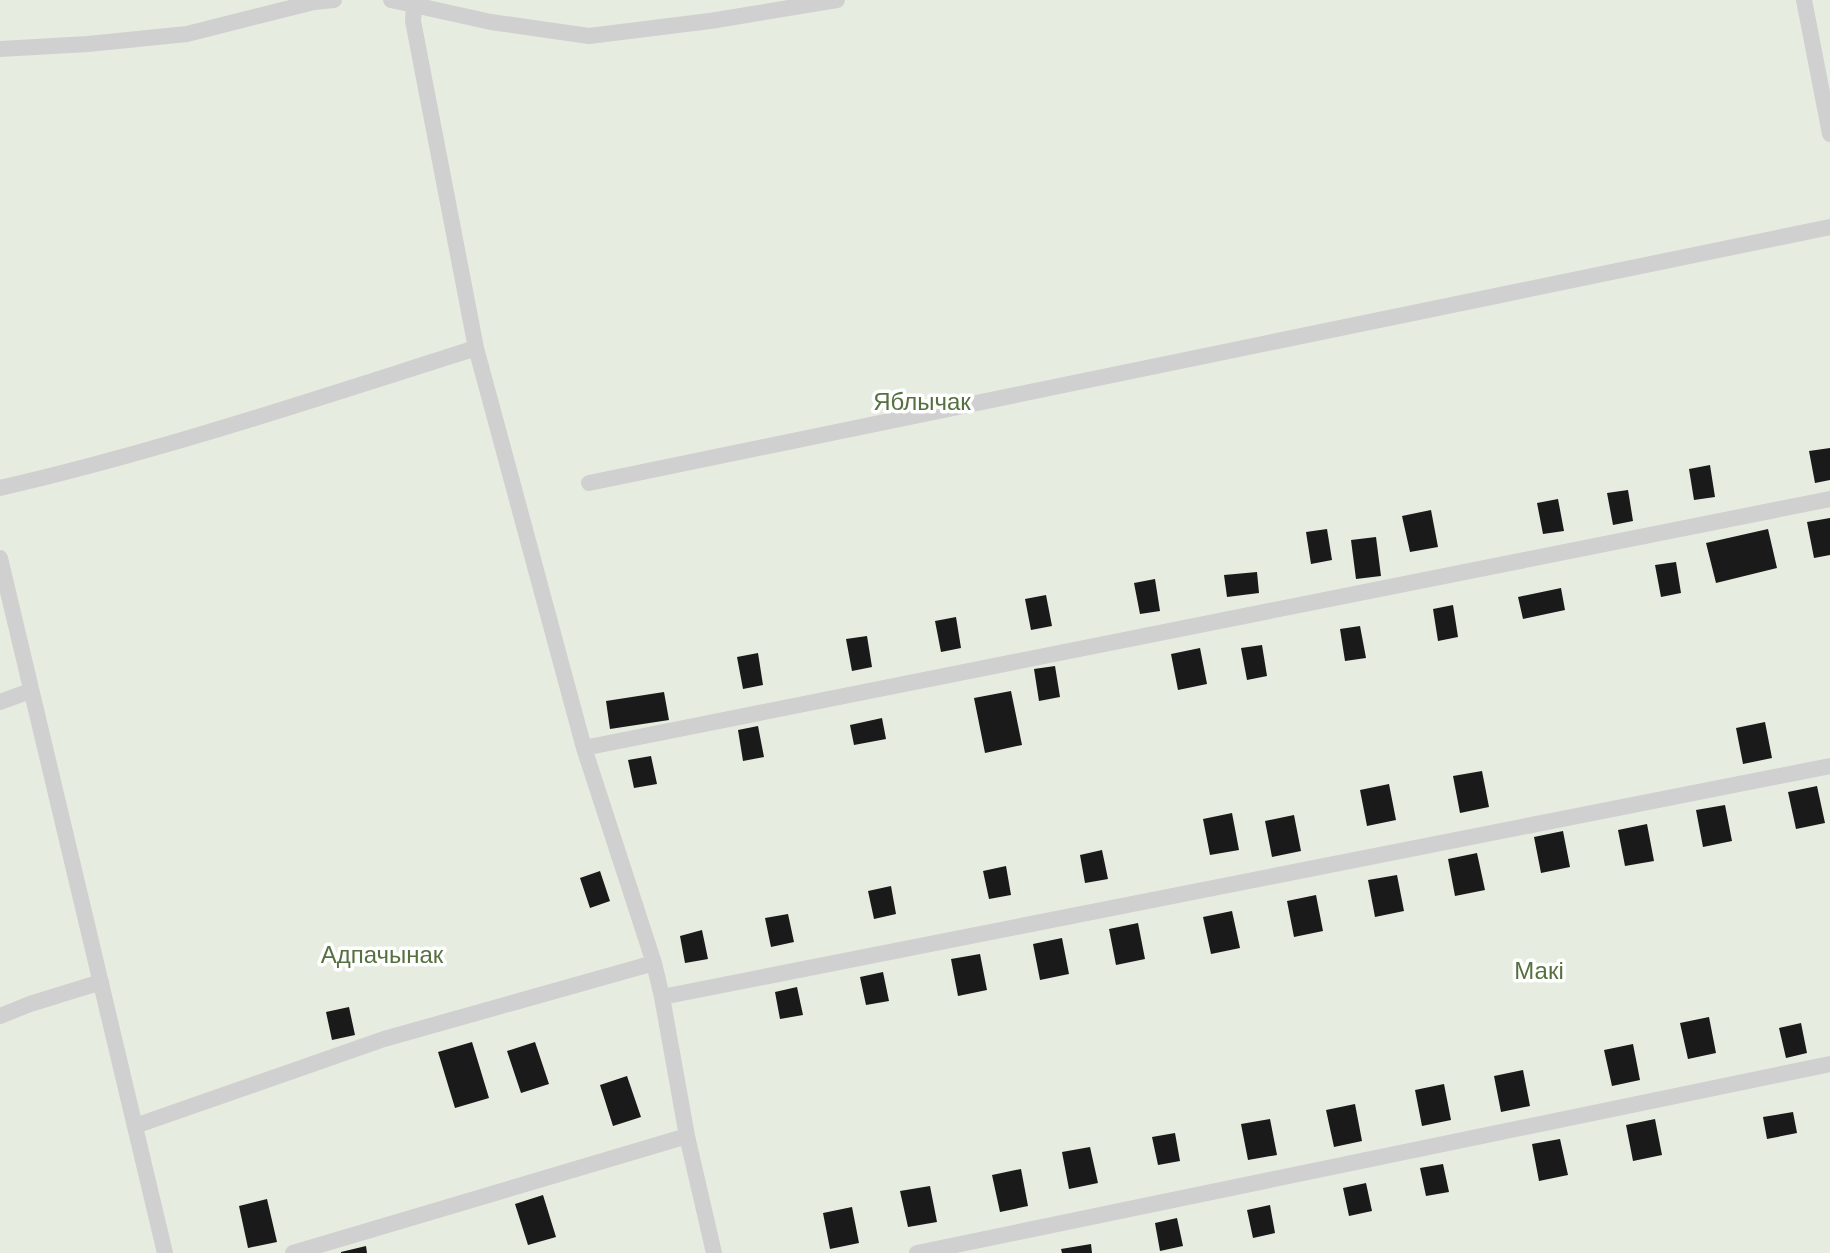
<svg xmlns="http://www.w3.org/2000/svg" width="1830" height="1253" font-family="'DM Sans',sans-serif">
<rect width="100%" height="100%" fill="#fff"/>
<!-- green -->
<path fill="#e6ecdf" d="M0,0H1830V1253H0Z"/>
<!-- building -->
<path fill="#1a1a1a" d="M1830,448V480L1815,483L1809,451Z
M1710,465L1715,497L1694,500L1689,469Z
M1628,490L1633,521L1613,525L1607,493Z
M1558,499L1564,531L1543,534L1537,503Z
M1431,510L1438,547L1410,552L1402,516Z
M1830,518V555L1814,558L1807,522Z
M1327,529L1332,560L1311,564L1306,532Z
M1768,529L1777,568L1716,583L1706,543Z
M1376,537L1381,576L1356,579L1351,540Z
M1676,562L1681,593L1661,597L1655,565Z
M1257,572L1259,593L1227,597L1224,575Z
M1155,579L1160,611L1140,614L1134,583Z
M1561,588L1565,610L1523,619L1518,597Z
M1046,595L1052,626L1031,630L1025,599Z
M1453,605L1458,637L1438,641L1433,609Z
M956,617L961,648L941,652L935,621Z
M1360,626L1366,658L1345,661L1340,629Z
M867,636L872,667L852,671L846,639Z
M1262,645L1267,676L1247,680L1241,648Z
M1200,648L1207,684L1178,690L1171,654Z
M758,653L763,685L743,689L737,657Z
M1055,666L1060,697L1039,701L1034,669Z
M1011,691L1022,745L985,753L974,698Z
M664,692L669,720L610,729L606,701Z
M882,718L886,739L854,745L850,725Z
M1765,722L1772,758L1743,764L1736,728Z
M758,726L764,757L743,761L738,730Z
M651,756L657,784L634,788L628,760Z
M1482,771L1489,807L1460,813L1453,776Z
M1389,784L1396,820L1367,826L1360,790Z
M1817,786L1825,823L1796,829L1788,792Z
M1725,805L1732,841L1703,847L1696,810Z
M1232,813L1239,850L1210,855L1203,819Z
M1294,815L1301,851L1272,857L1265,821Z
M1647,824L1654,861L1625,866L1618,830Z
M1563,831L1570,867L1541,873L1534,837Z
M1102,850L1108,879L1085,883L1080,855Z
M1477,853L1485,890L1455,896L1448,859Z
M1006,866L1011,895L989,899L983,871Z
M600,871L610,901L590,908L580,878Z
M1397,875L1404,911L1375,917L1368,880Z
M891,886L896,914L874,919L868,891Z
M1316,895L1323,931L1294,937L1287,901Z
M1232,911L1240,948L1211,954L1203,917Z
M788,914L794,942L771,947L765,918Z
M1138,923L1145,959L1116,965L1109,929Z
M702,930L708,959L685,963L680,936Z
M1062,938L1069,974L1040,980L1033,944Z
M980,954L987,990L958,996L951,959Z
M883,972L889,1001L866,1005L860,977Z
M797,987L803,1015L780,1019L775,992Z
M349,1007L355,1035L332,1040L326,1012Z
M1709,1017L1716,1053L1688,1059L1680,1023Z
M1801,1023L1807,1053L1786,1058L1779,1028Z
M472,1042L489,1098L455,1108L438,1052Z
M535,1042L549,1084L521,1093L507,1051Z
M1633,1044L1640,1080L1612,1086L1604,1050Z
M1523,1070L1530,1106L1501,1112L1494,1076Z
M627,1076L641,1117L613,1126L600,1085Z
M1444,1084L1451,1120L1422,1126L1415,1090Z
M1355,1104L1362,1141L1334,1147L1326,1110Z
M1793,1112L1797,1133L1767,1139L1763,1117Z
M1270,1119L1277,1155L1248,1160L1241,1124Z
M1655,1119L1662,1155L1633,1161L1626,1125Z
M1175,1133L1180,1161L1158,1165L1152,1137Z
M1560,1139L1568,1175L1539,1181L1532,1144Z
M1090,1147L1098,1183L1069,1189L1062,1152Z
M1443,1164L1449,1192L1426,1196L1420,1168Z
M1021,1169L1028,1206L1000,1212L992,1175Z
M1366,1183L1372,1211L1349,1216L1343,1188Z
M930,1186L937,1222L908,1227L900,1191Z
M543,1195L556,1237L528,1245L515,1204Z
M267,1199L277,1242L248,1248L239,1206Z
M1270,1205L1275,1233L1253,1238L1247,1210Z
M852,1207L859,1243L830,1249L823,1213Z
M1177,1218L1183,1246L1160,1251L1155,1223Z
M1091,1244L1092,1253H1062L1061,1249Z
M366,1246L367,1253H341V1252Z"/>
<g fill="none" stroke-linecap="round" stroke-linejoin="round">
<!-- lane -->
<path stroke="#d0d0d0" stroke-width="16" d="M391,0L491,22L589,36L710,21L837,0
M1804,0L1830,134
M414,5L413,21L476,348L584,748L654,963L662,997L687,1136L714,1253
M0,49L88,44L187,34L314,2L334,0
M589,483L1830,227
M0,488C161,451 318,398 476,348
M0,558L165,1253
M0,702L30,691
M584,748L1830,499
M662,997L1830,766
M0,1016L30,1004L101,982
M135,1126L384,1039L654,963
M293,1253L687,1136
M917,1253L1830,1064"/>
</g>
<g text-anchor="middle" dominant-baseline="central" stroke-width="7" stroke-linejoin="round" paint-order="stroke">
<!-- park labels -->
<g font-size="24" fill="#56703f" stroke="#fff">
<text x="922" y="401">Яблычак</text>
<text x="382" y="954">Адпачынак</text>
<text x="1539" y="970">Макі</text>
</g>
</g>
</svg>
